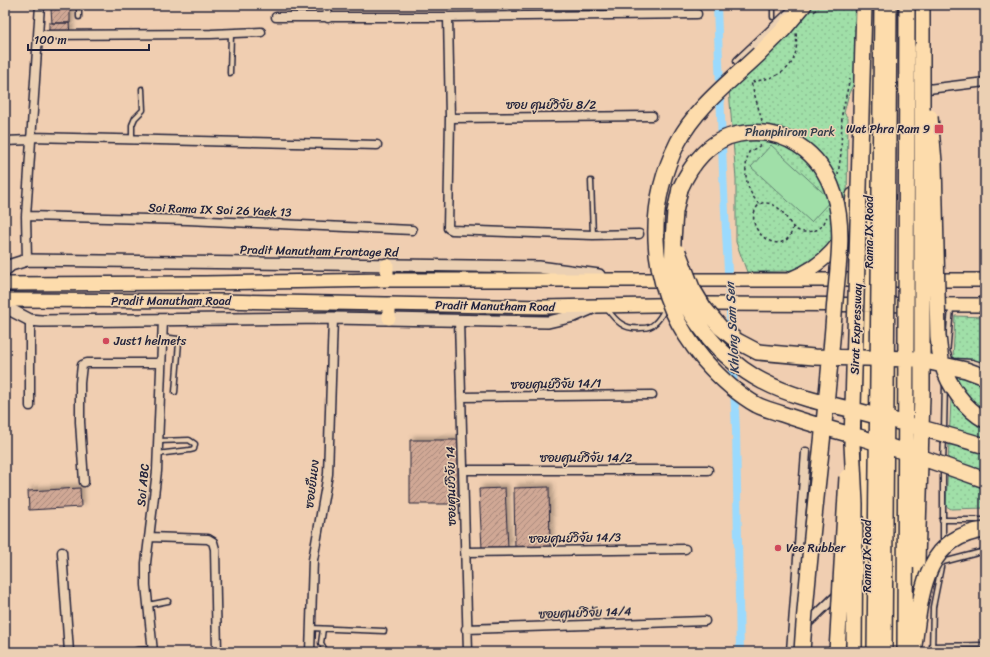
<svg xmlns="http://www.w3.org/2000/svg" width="990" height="657" font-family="Sriracha,'Playpen Sans Thai',sans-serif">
<defs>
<pattern id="green-dots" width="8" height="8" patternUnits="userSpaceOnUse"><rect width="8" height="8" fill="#a0dfa8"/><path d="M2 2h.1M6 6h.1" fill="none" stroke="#8abf92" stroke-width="1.8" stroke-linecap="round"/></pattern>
<pattern id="forest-firs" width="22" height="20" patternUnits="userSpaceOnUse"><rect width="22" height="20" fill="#a0dfa8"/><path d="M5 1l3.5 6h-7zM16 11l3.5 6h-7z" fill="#8abf92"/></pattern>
<pattern id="building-hatch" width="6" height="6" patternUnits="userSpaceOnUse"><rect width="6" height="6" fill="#d0a895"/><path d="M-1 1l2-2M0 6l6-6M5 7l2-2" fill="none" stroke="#a8887b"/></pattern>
<filter id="shadow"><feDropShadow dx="3.5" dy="-3.5" stdDeviation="2" flood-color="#0004"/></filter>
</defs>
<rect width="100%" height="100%" fill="#f0ceb1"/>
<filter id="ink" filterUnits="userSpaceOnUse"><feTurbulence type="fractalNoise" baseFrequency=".025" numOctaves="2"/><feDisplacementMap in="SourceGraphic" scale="8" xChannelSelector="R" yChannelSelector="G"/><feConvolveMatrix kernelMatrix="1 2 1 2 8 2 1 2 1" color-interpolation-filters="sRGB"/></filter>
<g filter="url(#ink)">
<!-- green -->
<path fill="url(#green-dots)" stroke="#618072" d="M808,5H862L857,77L849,93L844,113L848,118L847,203L835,237L828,247L817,259L802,268L787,271L747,272L736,242V179L729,89Z
M955,316L985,317V508L951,509L946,506Z"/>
<!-- forest -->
<path fill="url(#forest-firs)" stroke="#618072" d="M984,145L985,196H984Z"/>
<!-- pitch -->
<path fill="#a0dfa8" stroke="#618072" d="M771,145L831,200L811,222L751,167Z"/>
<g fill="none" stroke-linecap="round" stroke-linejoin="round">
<!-- canal -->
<path stroke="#9bdafd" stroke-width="8" d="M717,5L723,172L736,430L740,652"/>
</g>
<!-- building -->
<path fill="url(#building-hatch)" stroke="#22223b" filter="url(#shadow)" d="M51,5H70L51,7Z
M51,9H70V23H52Z
M49,23H69L70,34H49Z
M410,440H458V504H410Z
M549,487L550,548H515L514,488Z
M80,488L81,507L29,510L28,491Z
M505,488L508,548L482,549L479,489Z"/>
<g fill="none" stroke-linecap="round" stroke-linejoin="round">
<!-- lane casing -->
<g stroke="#22223b" stroke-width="7">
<path id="lane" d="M773,5V17
M79,17V5
M230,73L231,34
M132,139V125L135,118L143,110L142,89
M591,181L593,235
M607,309C616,321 624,330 641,328C646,328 652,327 655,323C660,319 663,312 666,307
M163,337L178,339L179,342L175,392
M948,353L950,359L954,361L972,362L985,366
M947,355L951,308
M944,430L945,383
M157,454L190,450L194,449L195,444L189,440L158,441
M943,462L944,437
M942,520H985
M943,544V469
M943,562L985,551
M148,605L168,601
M310,628L384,631
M323,629L321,643L326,652
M932,646L985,645
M932,652L933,607L943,557"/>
</g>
<!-- street casing -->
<g stroke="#22223b" stroke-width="11">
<path id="street" d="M327,5L328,18
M276,17H448L697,14
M448,17L450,118L448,228L452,230L593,235L639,234
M38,35L211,34L261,32
M738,61L789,13
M920,90L985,82
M450,118L652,116
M31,137L377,145
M5,141L30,140
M26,216L188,220L412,230
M27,260L26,216L40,5
M30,320V406
M459,320L468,652
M461,397L652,395
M463,470H708
M84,482L80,422V383L82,365L87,363H161
M149,537L208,539L213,542L215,549L217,652
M62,552L69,652
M465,552L685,549
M805,626L840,592
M466,629L705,621
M791,651L806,452
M137,652L153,651
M153,652L146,585V563L157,471L163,320
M310,652L313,560L328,474L333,318"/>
</g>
<!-- secondary casing -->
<g stroke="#22223b" stroke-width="14">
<path id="secondary" d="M5,270L11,265L27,260L539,267L599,275
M5,307L30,320L41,321L333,318L548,322L574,316L595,307"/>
</g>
<!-- primary casing -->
<g stroke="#22223b" stroke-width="16">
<path id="primary" d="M387,265V280
M792,278C831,262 850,236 853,195
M5,284L205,283L387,280H985
M5,300L219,301L543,307L708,304L985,305
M389,304V318
M867,652L870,156L873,5
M896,652L899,372"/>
</g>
<!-- highway casing -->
<g stroke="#22223b" stroke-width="18">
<path id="highway" d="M922,5V47
M759,54L783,30L804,5
M673,240L675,212L680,189
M913,608L915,597L917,561"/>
</g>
<!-- path -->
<path stroke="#22223b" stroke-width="1.5" stroke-dasharray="3 3" stroke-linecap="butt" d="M814,12L820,5
M762,121L751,82C782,77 800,68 796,33
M838,175L841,153L842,114L850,78
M759,204C745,189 743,171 749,152L761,145
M793,227C786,262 741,231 757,207C759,204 763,202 767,203C781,205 785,217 793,227C798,234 815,233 821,227C824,225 825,220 827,217"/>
<!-- lane -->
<use href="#lane" stroke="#ebd0b3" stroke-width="4"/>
<!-- street -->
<use href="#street" stroke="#ebd0b3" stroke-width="8"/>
<!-- secondary -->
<use href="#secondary" stroke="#ebd0b3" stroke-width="11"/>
<!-- primary -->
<use href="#primary" stroke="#fddcac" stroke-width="13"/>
<!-- highway -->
<use href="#highway" stroke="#fddcac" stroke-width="15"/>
<!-- primary-bridge casing -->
<g stroke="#22223b" stroke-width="16" stroke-linecap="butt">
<path id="primary-bridge" d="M874,652L881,5
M885,652L890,5"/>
</g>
<!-- highway-bridge casing -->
<g stroke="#22223b" stroke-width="18" stroke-linecap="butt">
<path id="highway-bridge" d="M759,54C731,81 696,107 678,142C641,216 651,297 704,360C719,377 737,394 757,405C765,409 774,411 782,414C808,423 833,430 859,437C901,450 943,465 985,480
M930,117L934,162L938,336C939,345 940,356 942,364C949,386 965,409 985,420
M680,189C691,164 710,139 739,134C784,126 821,152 834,194C846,232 836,276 834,314C826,427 809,539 802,652
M673,240C673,249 672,259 673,267C680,312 722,360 762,381C790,396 823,403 854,410C898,422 942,433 985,446
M678,252L692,288L704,308L720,327L737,341L758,352L814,357L916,359L966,370L985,377
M917,561L922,396V47
M837,652L847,477
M854,652L855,504L852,444L864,5
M905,652L907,5
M913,652C921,602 920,537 985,530"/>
</g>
<!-- primary-bridge -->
<use href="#primary-bridge" stroke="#fddcac" stroke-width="13"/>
<!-- highway-bridge -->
<use href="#highway-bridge" stroke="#fddcac" stroke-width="15"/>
</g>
</g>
<!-- markers -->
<g fill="#d1495b" stroke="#ebd0b3" stroke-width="1.5">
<rect x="934" y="124" width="10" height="10" rx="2"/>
<circle cx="106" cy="341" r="4"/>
<circle cx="778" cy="548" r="4"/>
</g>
<g text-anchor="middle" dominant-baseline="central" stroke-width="3" stroke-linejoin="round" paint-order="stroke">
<!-- street labels -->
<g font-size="12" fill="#22223b" stroke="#ebd0b3">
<text x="551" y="105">ซอย ศูนย์วิจัย 8/2</text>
<text transform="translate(220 210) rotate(2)">Soi Rama IX Soi 26 Yaek 13</text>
<text transform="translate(869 232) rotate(-90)">Rama IX Road</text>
<text transform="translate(319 251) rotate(1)">Pradit Manutham Frontage Rd</text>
<text x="171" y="301">Pradit Manutham Road</text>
<text transform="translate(495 306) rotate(1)">Pradit Manutham Road</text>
<text transform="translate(856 329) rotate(-88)">Sirat Expressway</text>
<text transform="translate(556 384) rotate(-1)">ซอยศูนย์วิจัย 14/1</text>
<text x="586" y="458">ซอยศูนย์วิจัย 14/2</text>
<text transform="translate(312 484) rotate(-83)">ซอยยืนยง</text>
<text transform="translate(143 485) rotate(-85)">Soi ABC</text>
<text transform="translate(451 486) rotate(-91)">ซอยศูนย์วิจัย 14</text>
<text transform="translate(575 538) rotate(-1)">ซอยศูนย์วิจัย 14/3</text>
<text transform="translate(867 556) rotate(-90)">Rama IX Road</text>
<text transform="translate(585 613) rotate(-2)">ซอยศูนย์วิจัย 14/4</text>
</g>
<!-- poi labels -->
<g font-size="12" fill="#22223b" stroke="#ebd0b3" text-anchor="start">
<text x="930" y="129" text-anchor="end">Wat Phra Ram 9</text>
<text x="114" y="341">Just1 helmets</text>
<text x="786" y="548">Vee Rubber</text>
</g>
<!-- park labels -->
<g font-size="12" fill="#353e4b" stroke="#ebd0b3">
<text x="790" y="132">Phanphirom Park</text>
</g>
<!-- water labels -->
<g font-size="13" font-style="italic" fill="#343e58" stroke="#ebd0b3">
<text transform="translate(732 328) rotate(-93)">Khlong Sam Sen</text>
</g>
</g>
<!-- margin -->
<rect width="990" height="657" fill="none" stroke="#ebd0b3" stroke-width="20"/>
<rect x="10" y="10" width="970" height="637" fill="none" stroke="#22223b" stroke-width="1.5" filter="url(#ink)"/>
<!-- scale -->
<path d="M28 44v6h121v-6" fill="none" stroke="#22223b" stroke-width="2"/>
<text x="34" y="44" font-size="12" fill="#22223b" stroke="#ebd0b3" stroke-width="3" paint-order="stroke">100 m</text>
</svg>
